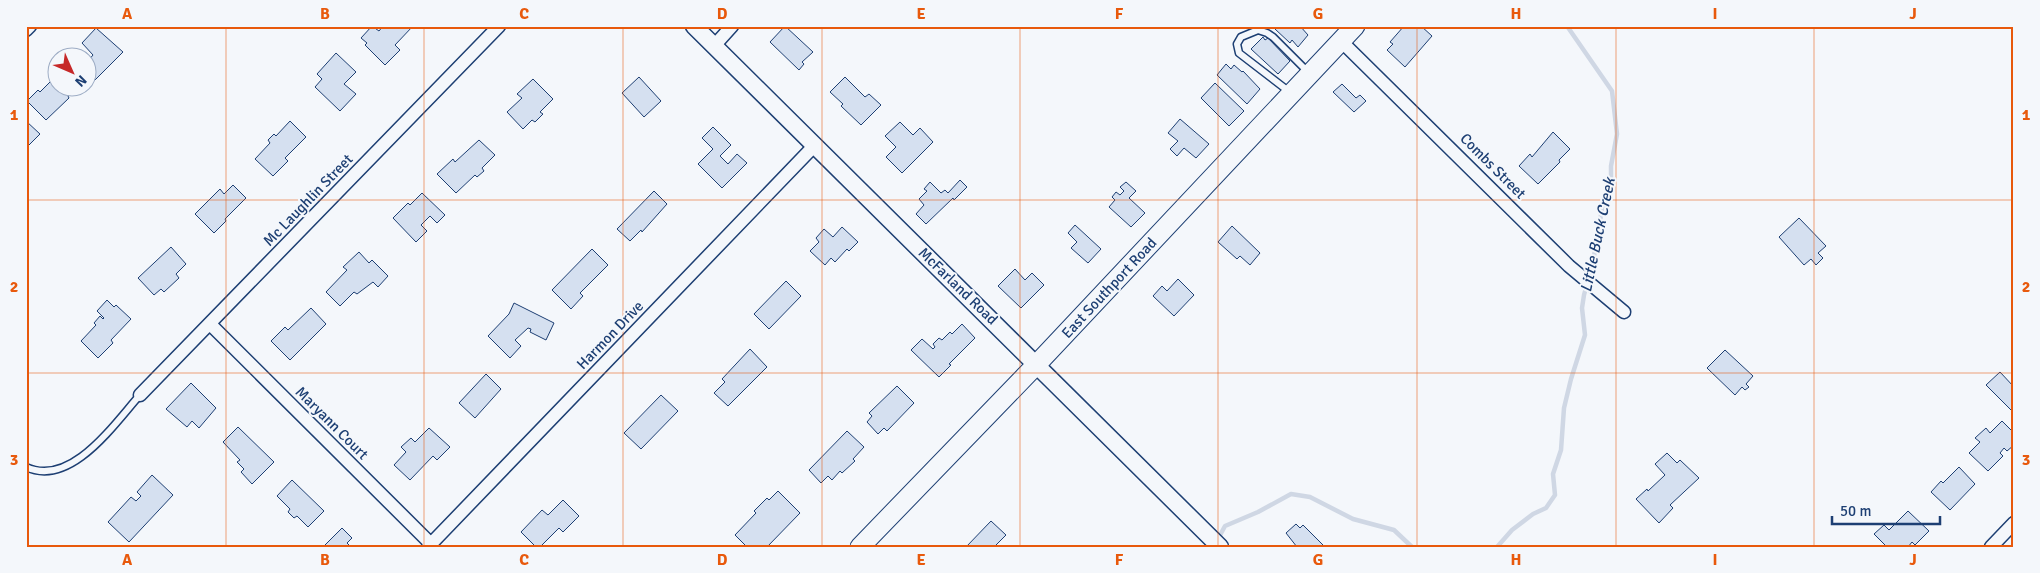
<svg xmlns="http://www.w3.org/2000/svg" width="2040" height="573" font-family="Signika,sans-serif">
<rect width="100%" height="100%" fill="#f4f7fb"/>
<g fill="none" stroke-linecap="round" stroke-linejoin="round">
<!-- stream -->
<path stroke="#cfd7e4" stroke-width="4.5" d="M1218,539L1225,526L1258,512L1291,494L1310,497L1353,519L1394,530L1412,547
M1497,547L1512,530L1533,514L1546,508L1555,495L1553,474L1561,450L1564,408L1571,379L1585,335L1582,308L1584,295L1593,262L1602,209L1611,177V166L1617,134L1612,91L1567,26"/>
</g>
<!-- building -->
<path fill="#d5e0f0" stroke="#1d3f73" d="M372,26L379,31L383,26H413L395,45L400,50L385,65L365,45L367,43L361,38Z
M785,26L813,52L802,62L804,64L799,70L770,42Z
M1278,26H1300L1308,35L1298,47L1292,40L1290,43L1275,29Z
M1404,26H1421L1432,36L1405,67L1387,50L1393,44L1390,42Z
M96,28L123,52L94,81L88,75V61L93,55L82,43Z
M1263,37L1265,40L1268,38L1290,61L1278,74L1251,49Z
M336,53L356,72L344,84L356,94L340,111L315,87L322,79L317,74Z
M1226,64L1231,69L1234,65L1242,72L1243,71L1260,89L1247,104L1217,75Z
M58,72V88H76L68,96L69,98L46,120L27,101L38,90L40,92L53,79L52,77Z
M639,77L661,101L644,117L622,93Z
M845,77L865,97L869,94L881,105L861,125L841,106L843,104L830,92Z
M533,79L553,99L540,112L543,114L535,122L532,120L523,129L507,112L522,98L517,94Z
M1215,83L1244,111L1229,126L1201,98Z
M1342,84L1356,98L1360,95L1366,101L1354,112L1333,92Z
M1180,119L1209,144L1196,158L1184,148L1177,156L1170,149L1178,141L1168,133Z
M26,121L40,134L26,148Z
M290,121L306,137L285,158L288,161L273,176L255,159L270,143L268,140L274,134L276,136Z
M900,122L913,135L920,128L933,142L902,173L886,157L896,147L885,136Z
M713,127L731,145L720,156L728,164L737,154L747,163L722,188L698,164L713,149L702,138Z
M1553,132L1570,149L1559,160L1560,162L1538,184L1519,166L1530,154L1532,157Z
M479,140L495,155L482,168L484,171L477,177L475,175L456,193L437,174L453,159L455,162Z
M960,180L967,187L954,200L953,198L926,224L916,214L924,205L919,199L927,191L924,189L930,182L941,193L945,190L948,193Z
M1126,182L1136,191L1129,198L1145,213L1131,227L1109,207L1115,200L1112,197L1116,192L1120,195L1124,191L1120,187Z
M233,185L246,198L225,219L226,221L214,233L195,214L220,189L224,194Z
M654,191L667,204L642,232L641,230L630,241L617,229Z
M422,193L445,215L437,223L430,216L421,225L427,231L416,242L393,218L408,203L410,205Z
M1799,218L1826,246L1818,253L1823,258L1816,265L1811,259L1804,265L1779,237Z
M1075,225L1101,249L1088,263L1071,248L1077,242L1068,233Z
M1232,226L1260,253L1250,265L1240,256L1237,259L1218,242Z
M842,227L858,242L849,251L847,249L835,262L831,258L825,265L810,251L819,242L816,238L824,229L833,237Z
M171,247L186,264L176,274L179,278L164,292L161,289L154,295L138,278Z
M592,249L608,265L580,293L583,296L571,309L552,290Z
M359,252L369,263L372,260L388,276L378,287L373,282L357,294L354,292L340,306L326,292L347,270L343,267Z
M1015,269L1025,280L1032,273L1044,285L1021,308L998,286Z
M1178,279L1194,295L1174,316L1153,296L1162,286L1167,291Z
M786,281L801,296L769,329L754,314Z
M107,300L114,307L116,305L131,319L111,340L113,343L98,358L81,341L96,325L94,323L100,316L103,319L104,318L97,311Z
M514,303L554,323L546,340L530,332L531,329L528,328L515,340L521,346L510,358L488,336L509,314Z
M311,308L326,324L290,360L271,341L285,327L288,330Z
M962,324L975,338L949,364L951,365L939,377L911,350L922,339L933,349L935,347L933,344L939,338L942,340L950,332L952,334Z
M750,349L767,367L728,406L714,393L725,382L722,379Z
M1725,350L1753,376L1746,384L1749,387L1745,390L1742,387L1735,395L1707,368Z
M2000,372L2014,387V409L2012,411L1986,385Z
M486,374L501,389L475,418L459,403Z
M191,383L216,408L199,428L192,421L187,427L166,409Z
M897,386L914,403L887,431L884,428L878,434L867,422L872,416L869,413Z
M661,395L678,411L641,449L624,433Z
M2002,421L2014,433V445L2007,451L2004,448L2000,453L2003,456L1988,471L1969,453L1980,442L1975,438L1986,428L1990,433Z
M238,427L274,462L252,484L241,472L244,469L237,462L240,460L223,442Z
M429,428L450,447L437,460L433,456L410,480L394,465L406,452L401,447L411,438L415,442Z
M847,431L864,447L853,459L855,461L842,473L840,471L832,480L828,476L821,483L809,470Z
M1667,453L1677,463L1680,460L1699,478L1670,505L1673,508L1659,523L1636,499L1647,489L1648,491L1665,475L1655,464Z
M1959,467L1975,484L1950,510L1931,492L1941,481L1943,483Z
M152,475L173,495L129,542L108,522L131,497L136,501L141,496L137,492Z
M292,480L324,511L308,527L297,516L294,518L288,512L290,509L277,496Z
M778,491L800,513L767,547H747L735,535L756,513L754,511L767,498L769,500Z
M563,500L579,516L563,532L559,528L540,547H536L521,532L542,510L548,515Z
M1908,511L1929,531L1915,545L1912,542L1908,547H1887L1874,534L1884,525L1889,530Z
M991,521L1006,535L994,547H966Z
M1296,524L1300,528L1303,525L1325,547H1297L1286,533Z
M342,528L352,538L347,543L351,547H323Z"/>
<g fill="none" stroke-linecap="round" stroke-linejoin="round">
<!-- service casing -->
<g stroke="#1d3f73" stroke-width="9">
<path id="service" d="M1291,93L1239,53L1237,44L1241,37L1258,30L1267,33L1273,37L1309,73
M26,467C71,488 114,424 140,395"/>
</g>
<!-- minor casing -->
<g stroke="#1d3f73" stroke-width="15">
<path id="minor" d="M26,30L30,26
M1341,41L1569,266L1624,312
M714,46L732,26
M210,324L431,544
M140,395L499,26
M428,547L815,145
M1991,547L2014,523"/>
</g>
<!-- tertiary casing -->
<g stroke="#1d3f73" stroke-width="19">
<path id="tertiary" d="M694,26L1220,547"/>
</g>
<!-- secondary casing -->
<g stroke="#1d3f73" stroke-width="21">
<path id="secondary" d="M860,547L1037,364L1355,26"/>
</g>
<!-- service -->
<use href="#service" stroke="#f4f7fb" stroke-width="6"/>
<!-- minor -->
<use href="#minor" stroke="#f4f7fb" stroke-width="12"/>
<!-- tertiary -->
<use href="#tertiary" stroke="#f4f7fb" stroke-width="16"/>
<!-- secondary -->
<use href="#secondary" stroke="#f4f7fb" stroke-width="19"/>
</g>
<!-- grid -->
<path fill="none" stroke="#e8590c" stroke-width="1" stroke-opacity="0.55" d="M226,26V547M424,26V547M623,26V547M822,26V547M1020,26V547M1218,26V547M1417,26V547M1616,26V547M1814,26V547M26,200H2014M26,373H2014"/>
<g text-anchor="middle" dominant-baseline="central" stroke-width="4" stroke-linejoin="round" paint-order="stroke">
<!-- street labels -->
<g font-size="15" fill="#1d3f73" stroke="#f4f7fb">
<text transform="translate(1493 166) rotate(45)">Combs Street</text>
<text transform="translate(308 200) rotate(-46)">Mc Laughlin Street</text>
<text transform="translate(958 286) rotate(44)">McFarland Road</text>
<text transform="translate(1109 288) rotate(-47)">East Southport Road</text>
<text transform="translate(610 335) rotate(-46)">Harmon Drive</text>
<text transform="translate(332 423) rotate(45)">Maryann Court</text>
</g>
<!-- water labels -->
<g font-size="16" font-style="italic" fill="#1d3f73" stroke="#f4f7fb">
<text transform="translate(1598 235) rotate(-78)">Little Buck Creek</text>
</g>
</g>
<!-- border -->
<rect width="2040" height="573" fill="none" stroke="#f4f7fb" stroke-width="55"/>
<!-- north arrow -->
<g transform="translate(72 72) rotate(135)"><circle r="24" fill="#f4f7fb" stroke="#9eadc5"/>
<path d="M0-4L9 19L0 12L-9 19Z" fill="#c62828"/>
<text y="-8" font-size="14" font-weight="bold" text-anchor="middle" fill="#1d3f73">N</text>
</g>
<!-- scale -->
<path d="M1832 516v8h108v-8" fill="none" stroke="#1d3f73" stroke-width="2.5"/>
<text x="1840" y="516" font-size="15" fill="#1d3f73" stroke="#f4f7fb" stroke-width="4" paint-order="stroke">50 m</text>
<rect x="28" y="28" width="1984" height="518" fill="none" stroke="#e8590c" stroke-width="2"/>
<g font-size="16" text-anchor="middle" font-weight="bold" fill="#e8590c">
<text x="127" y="19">A</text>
<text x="325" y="19">B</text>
<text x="524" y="19">C</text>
<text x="722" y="19">D</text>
<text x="921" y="19">E</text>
<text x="1119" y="19">F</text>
<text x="1318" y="19">G</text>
<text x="1516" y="19">H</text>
<text x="1715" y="19">I</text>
<text x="1913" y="19">J</text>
<text x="14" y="120">1</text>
<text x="2026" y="120">1</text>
<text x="14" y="292">2</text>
<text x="2026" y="292">2</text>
<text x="14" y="465">3</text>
<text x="2026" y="465">3</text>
<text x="127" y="565">A</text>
<text x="325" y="565">B</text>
<text x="524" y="565">C</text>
<text x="722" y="565">D</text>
<text x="921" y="565">E</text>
<text x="1119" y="565">F</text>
<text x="1318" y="565">G</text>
<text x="1516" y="565">H</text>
<text x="1715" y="565">I</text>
<text x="1913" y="565">J</text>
</g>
</svg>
